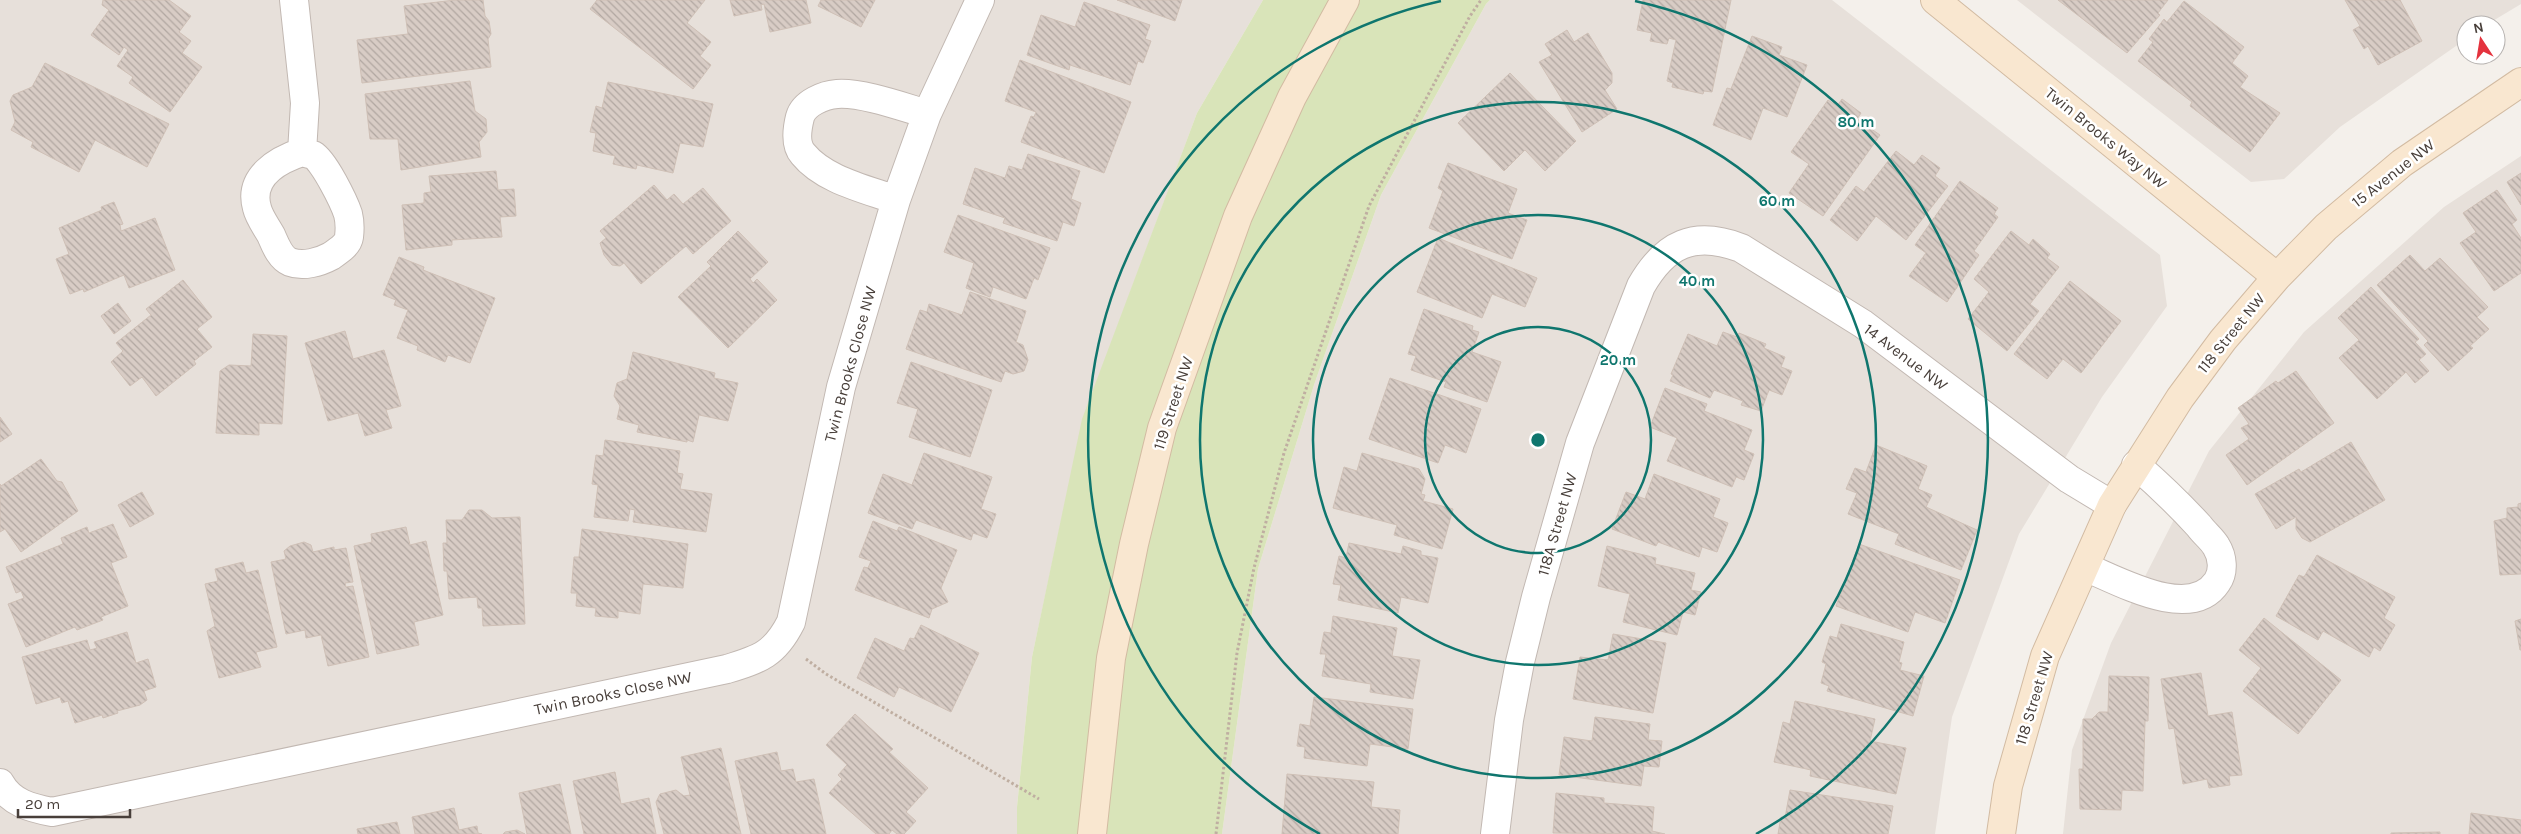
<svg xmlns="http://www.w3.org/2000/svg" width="2521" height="834" font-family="Karla,sans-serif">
<defs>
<pattern id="building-back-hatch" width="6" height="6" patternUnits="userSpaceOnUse" patternTransform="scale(1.25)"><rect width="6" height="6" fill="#d8ccc5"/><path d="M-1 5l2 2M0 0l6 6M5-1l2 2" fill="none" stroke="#b1a7a1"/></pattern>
</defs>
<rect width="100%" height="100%" fill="#f4f0eb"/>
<!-- residential -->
<path fill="#e7e0da" d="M0,0H1263L1197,113L1083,419L1032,657L1017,807V834H0Z
M1490,0H1832L2160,255L2167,306L2102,397L2019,534L1952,717L1935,834H1222L1258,569L1314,385L1381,195L1486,4Z
M2017,0H2521V4L2486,25H2466V39L2340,127L2284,179L2251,182Z
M2521,156V834H2063L2072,750L2111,643L2209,451L2304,332L2444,207Z"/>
<!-- grass -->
<path fill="#d9e4b9" d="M1263,0H1490L1486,4L1381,195L1314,385L1258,569L1222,834H1017V807L1032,657L1082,419L1197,113Z"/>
<!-- building -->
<path fill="url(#building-back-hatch)" stroke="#cfc0b6" d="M103,0H169L191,16L179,32L191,41L182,53L202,67L170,112L129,83L133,77L117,66L128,50L124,47L119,55L91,35L109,10L102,5Z
M455,0H483L485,16L489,21L491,34L488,39L491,67L362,83L357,40L408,34L404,6Z
M597,0H705L687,23L711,42L700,56L711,65L693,89L590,9Z
M730,0H806L811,23L770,32L764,4L761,5L762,10L734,16Z
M821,0H875L861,27L818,6Z
M1117,0H1182L1175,21Z
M1643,0H1731L1712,92L1704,91L1703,94L1672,87L1673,83L1667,81L1676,40L1669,38L1667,44L1650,41L1652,33L1637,30Z
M2058,0H2168L2158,13L2160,15L2127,53Z
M2345,0H2400L2422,41L2378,65L2368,46L2364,49L2353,30L2360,26Z
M2184,1L2244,47L2232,63L2248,76L2240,87L2280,113L2250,152L2190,106L2192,102L2138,61L2153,42L2149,39L2164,19L2167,22Z
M1084,2L1150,25L1145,39L1151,41L1143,63L1138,61L1130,85L1070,65L1069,70L1027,55L1041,15L1075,27Z
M1567,30L1574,42L1588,33L1612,73V83L1605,90L1617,109L1582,132L1539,62L1552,55L1545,44Z
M1752,36L1782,47L1779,55L1807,65L1787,117L1763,108L1751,140L1713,125L1727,88L1731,89Z
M1020,60L1131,102L1104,173L1021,142L1031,116L1034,117L1036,112L1005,101Z
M45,63L169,124L147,167L95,140L79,172L31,147L33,142L11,130L15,122L10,101L13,95L32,87Z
M1510,73L1576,141L1545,171L1525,150L1504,171L1458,123Z
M470,81L475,111L486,119L487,132L479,142L481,157L401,170L398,139H370L365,94Z
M608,82L713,104L703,147L680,143L673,173L637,165L636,169L613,164L615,156L593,151L596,133L590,132L596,106L602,108Z
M1842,99L1861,113L1857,119L1880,135L1823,216L1789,193L1809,164L1791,152L1828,100L1837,106Z
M1896,151L1914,165L1922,155L1940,168L1935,176L1948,186L1906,240L1876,216L1857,241L1830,220L1856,186L1864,192Z
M1028,154L1080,171L1071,199L1081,203L1074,226L1063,222L1057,241L1003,223L1005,218L963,204L975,168L1005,178L1009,166L1022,170Z
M1448,163L1517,189L1508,213L1527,220L1512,259L1429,228L1443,191L1438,188Z
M496,171L498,190L514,189L516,216L500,217L502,237L452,240V245L406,250L402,205L424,203V193L431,192L429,176Z
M2521,173V205L2507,182Z
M1960,181L1998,208L1994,214L1998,217L1974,251L1979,255L1947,302L1909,276L1926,253L1915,245Z
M654,185L667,200L674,194L683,204L703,188L731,221L693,254L686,246L641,284L624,263L620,266L612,265L604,255L600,243L606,238L600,231Z
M2497,190L2517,220L2512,224L2521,238V273L2494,291L2460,243L2476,232L2463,213Z
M114,202L123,224L120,225L121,231L155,218L175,270L129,288L124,275L84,292L83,289L70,294L56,259L69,254L59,228L102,210L101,207Z
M958,215L1050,248L1038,280L1034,278L1026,299L993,287L990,297L966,288L974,263L944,252Z
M738,231L768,262L750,279L753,283L757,279L777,300L728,348L678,297L711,266L707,262Z
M2011,231L2029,245L2033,239L2050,254L2047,258L2059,267L2030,304L2039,311L2007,351L1968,319L1989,292L1974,279Z
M1438,238L1537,278L1525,307L1492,294L1482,318L1417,292Z
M2410,255L2425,271L2440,258L2488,307L2477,317L2489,329L2470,346L2473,348L2448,371L2424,345L2428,341L2377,285Z
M399,257L424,267L423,270L495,298L470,363L448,355L445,362L417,350L418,346L397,338L408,310L394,305L396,300L383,295Z
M183,280L212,317L197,329L212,347L194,361L196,364L156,396L142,377L130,386L111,362L123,351L116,343L151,315L146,309Z
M2070,281L2121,321L2081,373L2063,359L2047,379L2014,354Z
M2371,287L2419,339L2415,342L2426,354L2419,360L2429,371L2415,383L2406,372L2377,399L2339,358L2359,340L2338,318Z
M970,292L1026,311L1016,342L1023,345L1028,360L1024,371L1013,374L1005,371L1001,382L906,349L920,310L927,312L929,304L962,315Z
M118,303L131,321L114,334L101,316Z
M1424,309L1473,326L1472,330L1479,332L1472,352L1501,362L1487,402L1444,387L1446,382L1411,370L1416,356L1408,354Z
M345,331L353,359L384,350L401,406L386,410L392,428L365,436L358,413L328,421L305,343Z
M1723,332L1737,337L1739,333L1766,344L1764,348L1785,357L1781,367L1792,371L1782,395L1769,390L1761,411L1741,405L1743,401L1714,390L1710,398L1670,381L1673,375L1671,374L1688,334L1717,346Z
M253,334L287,336L282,424L259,423V435L216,433L220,371L229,365L251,366Z
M633,352L715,373L714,378L738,383L728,421L699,415L693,442L687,440V442L637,432L639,425L617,419L620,406L614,396L617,383L627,379Z
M911,362L992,390L970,457L909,437L918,409L897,403Z
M2296,371L2334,423L2247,485L2226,455L2249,439L2241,428L2249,424L2238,408L2276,381L2278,383Z
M1390,378L1481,409L1466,453L1445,445L1438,463L1369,439Z
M1665,388L1707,404L1704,411L1752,430L1744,450L1754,454L1744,480L1736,477L1732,487L1667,461L1677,438L1650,427Z
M0,417L12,434L0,442Z
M605,440L680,451L677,473L683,474L680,489L712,494L706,532L633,522L635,510L630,509L628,521L594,517L598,485L592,484L596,455L603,456Z
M2351,442L2385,500L2310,542L2302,538L2296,529V517L2276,529L2255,494L2299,469L2301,472Z
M1876,445L1927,466L1918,489L1932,495L1926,507L1977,530L1961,570L1895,544L1899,534L1848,514L1857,493L1846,489L1855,468L1866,472Z
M924,453L992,477L981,509L996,514L987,538L973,533L971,540L916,520L912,529L868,513L883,474L912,485Z
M1362,453L1419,469L1425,479L1421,494L1425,495L1423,501L1453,509L1442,549L1394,535L1397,525L1333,508L1344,467L1357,471Z
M41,459L57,481L62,482L78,511L21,552L5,529L0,532V484L1,486Z
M1654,474L1720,499L1713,517L1728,523L1717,552L1702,547L1699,557L1658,542L1656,546L1612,529L1626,492L1645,499Z
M142,492L154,514L130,527L118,505Z
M2521,503V574L2500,575L2494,521L2507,518V508L2518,507V504Z
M469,510H482L492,518L520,517L525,624L483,626L482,608H478L477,597L449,599L447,571H444L443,543H447L446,520H462Z
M873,521L897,531L899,527L957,550L941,588L948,602L932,609L929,618L855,590L864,567L868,568L871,561L859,557Z
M113,524L127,557L111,563L128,606L101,617L103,620L77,630L75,627L26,647L8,604L24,598L21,591L16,593L6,567L63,544L61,538L87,527L89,533Z
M406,527L410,545L426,541L443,615L414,622L419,645L377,654L354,546L372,542L371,534Z
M582,529L688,544L683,588L643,584L640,614L618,611V618L595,616L596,608L576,606L577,593H571L574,557H579Z
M304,542L311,545L313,552L334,547V550L346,548L353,582L345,583L346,587L353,586L369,657L328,666L321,635L306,638L305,630L286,634L271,562L286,559L284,551L290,546Z
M1349,543L1401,554L1403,546L1421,551V555L1438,558L1428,603L1401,597L1398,613L1338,600L1341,585L1333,584L1339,556L1346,558Z
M1859,544L1960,580L1945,623L1915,612L1908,632L1836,606Z
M1607,546L1656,558L1655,564L1695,573L1691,590L1701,592L1695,615L1683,612L1677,635L1623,622L1630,594L1598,586Z
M2317,555L2395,597L2384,618L2395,625L2380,651L2374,647L2369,657L2323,631L2318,640L2276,616L2299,575L2304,577Z
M243,562L246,573L258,570L277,647L256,652L261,667L219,678L207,631L215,626L205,584L218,581L215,569Z
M1333,616L1397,628L1392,656L1420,660L1413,699L1370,692L1371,684L1322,676L1326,654H1320L1324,632L1331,633Z
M2264,618L2341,680L2298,734L2243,691L2261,668L2239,650Z
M2521,619V650H2520L2515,621Z
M1841,624L1904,642L1899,662L1902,663L1900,670L1924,676L1913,716L1827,691L1829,686L1821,683L1826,664L1822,662L1830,636L1837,638Z
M921,625L979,653L951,712L899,687L894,697L857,678L875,638L904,651L910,638L914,639Z
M127,632L136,663L148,659L156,687L144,691L147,700L140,705L117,711L118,713L103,718L102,715L75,723L68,701L62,703L60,697L36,704L22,657L87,640L90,650L97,648L94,642Z
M1613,634L1666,643L1653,713L1573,699L1580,657L1608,660Z
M2201,673L2208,716L2232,712L2242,775L2229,776L2230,785L2209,788L2207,779L2183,784L2174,728L2169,729L2161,679Z
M2109,676L2149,677L2148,721H2145L2143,791L2122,790L2121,810L2080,809L2079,769H2083V719H2092L2099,712H2108Z
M1314,697L1413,709L1408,749L1370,744L1367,766L1304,758L1305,747L1297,746L1300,724L1310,726Z
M1795,701L1875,719L1870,741L1906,748L1896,794L1810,776L1811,770L1774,762L1783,722L1790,724Z
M855,714L893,749L889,752L928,788L906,812L916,821L904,834H897L892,830L889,834H876L829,793L842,779L838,775L847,765L826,745Z
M1595,717L1650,724L1648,740L1662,741L1659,767L1644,766L1641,786L1559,775L1564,737L1592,741Z
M721,748L741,834H664L656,802L660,794L676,790L684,796L690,795L681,757Z
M777,752L781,771L793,769L796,782L814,779L826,834H751L735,761Z
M615,772L621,804L649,798L656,834H584L573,781Z
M1287,774L1374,782L1371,807L1400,810L1398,834H1282Z
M560,784L571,834H527L519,793Z
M1790,790L1893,806L1888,834H1778L1781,817L1785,818Z
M1556,793L1604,798V803L1654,807L1652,831L1665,834L1553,833Z
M454,808L459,830L477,826L478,833L482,834H415L412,817Z
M2471,813L2521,820V834H2469Z
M397,822L400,834H358L357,829Z
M517,830L525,834H503L505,832Z
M2440,832V834H2391V833Z"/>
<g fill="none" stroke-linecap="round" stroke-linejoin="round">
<!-- street casing -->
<g stroke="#c2b8b2" stroke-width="30">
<path id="street" d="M294,0L305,103L302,152
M302,152C305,153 311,154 313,155C324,161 344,202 348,214C350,222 350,229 349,237C348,245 338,251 331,256C320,262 303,267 290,262C280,258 275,244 271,235C266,226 259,217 257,208C248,177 278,160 302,152Z
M896,200C866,189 824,180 803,154C795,145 797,129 800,117C804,103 824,95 837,94C861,92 903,107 927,114
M2085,567C2119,581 2191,622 2217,582C2224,572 2223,557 2216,546C2212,539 2204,533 2199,526C2179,504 2159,485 2136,465
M0,783C11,803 31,808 52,812L727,669C760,659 775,654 791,622L841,387L896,200L927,114L980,0
M1495,834L1509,720L1520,662L1536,597L1580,443L1641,286C1665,244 1694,230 1741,248L1863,324L2069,479L2112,505"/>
</g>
<!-- secondary casing -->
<g stroke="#d2bba2" stroke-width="30">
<path id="secondary" d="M1935,0L2277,277
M1092,834L1111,658L1134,544L1162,428L1238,216L1292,97L1345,0
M2001,834L2008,786L2045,656L2112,505L2180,398L2223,340L2277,277L2326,227L2402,163L2521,82"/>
</g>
<!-- path -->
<path stroke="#bfaea1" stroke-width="3" stroke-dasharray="2.5 2.5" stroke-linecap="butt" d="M806,659L826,674L1039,799
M1216,834L1237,653L1254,568L1284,453L1369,206L1470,16L1481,0"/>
<!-- street -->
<use href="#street" stroke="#fff" stroke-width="28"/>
<!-- secondary -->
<use href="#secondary" stroke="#f9e7d0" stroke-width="28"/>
</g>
<!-- distance rings -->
<g fill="none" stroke="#0f766e" stroke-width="2.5">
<circle cx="1538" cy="440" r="113"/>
<circle cx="1538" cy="440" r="225"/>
<circle cx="1538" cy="440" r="338"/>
<path d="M1320 834A450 450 0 0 1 1441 1M1635 1A450 450 0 0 1 1756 834"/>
</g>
<g text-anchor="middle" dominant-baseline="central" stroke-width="5" stroke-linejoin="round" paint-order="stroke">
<!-- street labels -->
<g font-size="16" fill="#483f3a" stroke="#fff">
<text transform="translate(2106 138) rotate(39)">Twin Brooks Way NW</text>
<text transform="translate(2393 173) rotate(-38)">15 Avenue NW</text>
<text transform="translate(2231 333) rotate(-51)">118 Street NW</text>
<text transform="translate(1906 357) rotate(37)">14 Avenue NW</text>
<text transform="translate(850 364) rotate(-75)">Twin Brooks Close NW</text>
<text transform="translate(1173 403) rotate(-72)">119 Street NW</text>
<text transform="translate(1557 524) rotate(-74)">118A Street NW</text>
<text transform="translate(613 693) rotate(-12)">Twin Brooks Close NW</text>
<text transform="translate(2034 698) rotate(-73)">118 Street NW</text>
</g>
</g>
<circle cx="1538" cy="440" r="8" fill="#0f766e" stroke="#fff" stroke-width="2.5"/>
<g font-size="15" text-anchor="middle" font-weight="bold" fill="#0f766e" stroke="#fff" stroke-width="5" stroke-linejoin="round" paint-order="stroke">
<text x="1856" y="127">80 m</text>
<text x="1777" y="206">60 m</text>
<text x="1697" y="286">40 m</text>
<text x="1618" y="365">20 m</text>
</g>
<!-- north arrow -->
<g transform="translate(2481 40) rotate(348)"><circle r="24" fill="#ffffff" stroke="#b6b2b0"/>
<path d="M0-4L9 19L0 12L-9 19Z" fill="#e4333e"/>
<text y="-8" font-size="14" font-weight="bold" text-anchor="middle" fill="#483f3a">N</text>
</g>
<!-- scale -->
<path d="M18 809v8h112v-8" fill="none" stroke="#483f3a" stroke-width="2.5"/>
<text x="25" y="809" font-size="15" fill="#483f3a" stroke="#ffffff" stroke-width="4" paint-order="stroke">20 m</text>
</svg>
